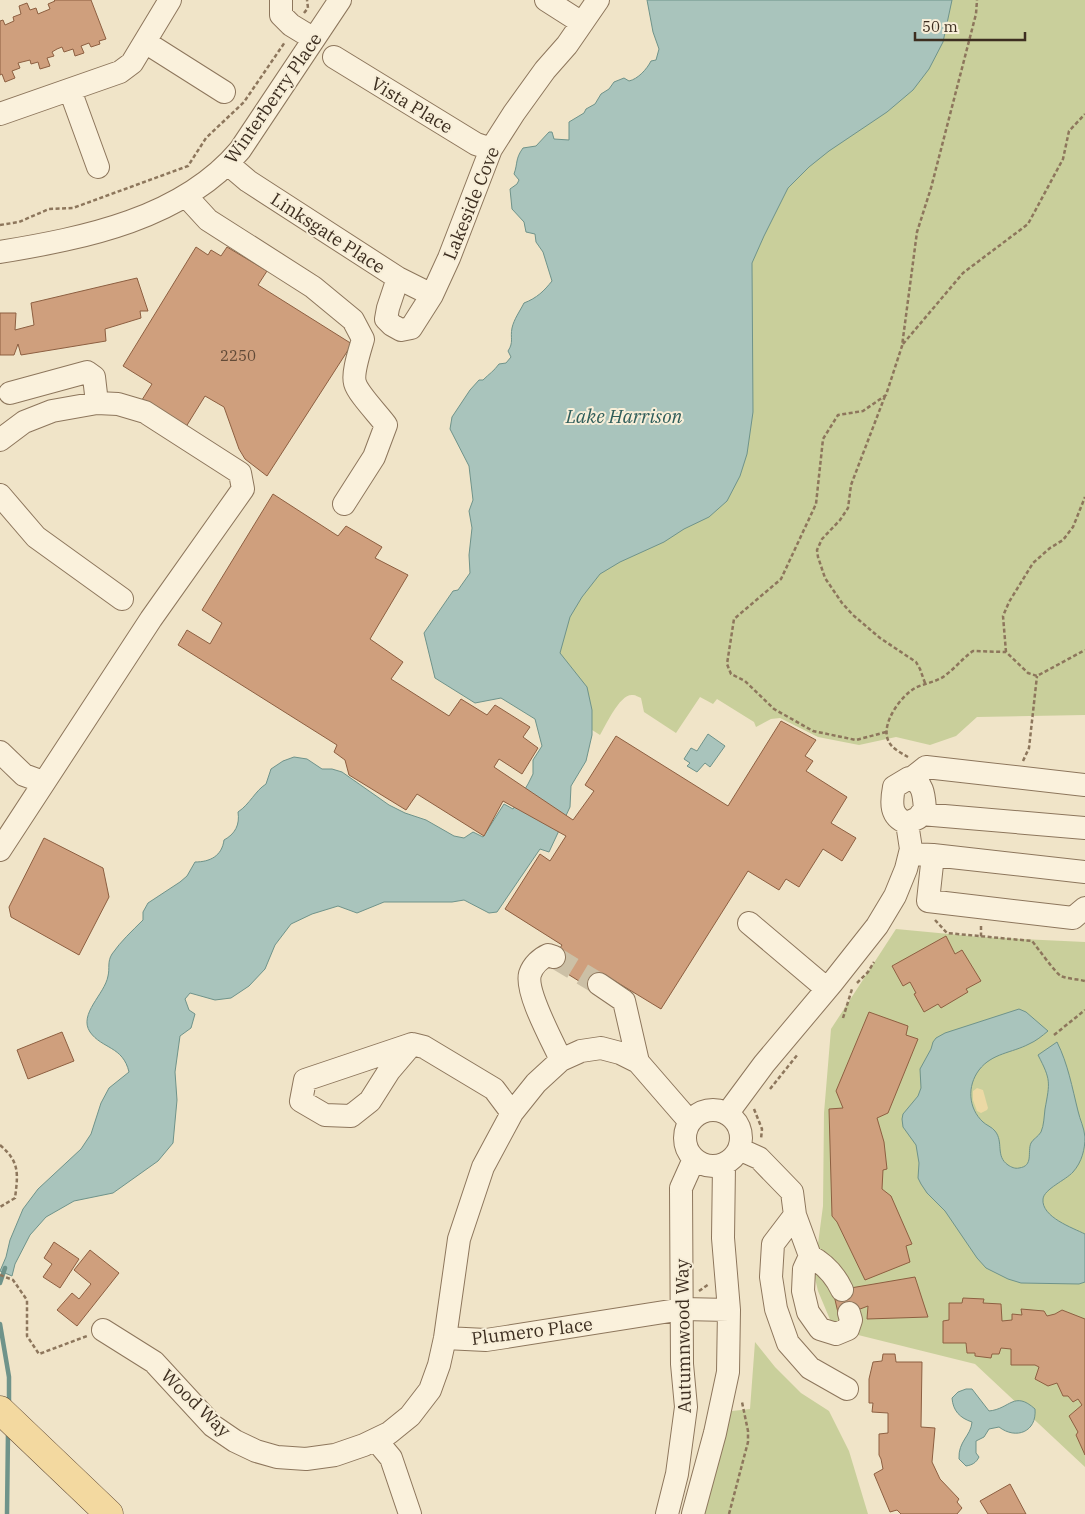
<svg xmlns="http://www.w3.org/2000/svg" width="1085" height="1514" font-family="'IBM Plex Serif',serif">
<rect width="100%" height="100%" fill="#f0e4c8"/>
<!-- green -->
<path fill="#c9cf9b" d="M738,0H1085V715L977,717L956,736L930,745L896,737L859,745L818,737L780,718L771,719L756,727L754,722L717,699L713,704L700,697L676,733L644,712L641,698C638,697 636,695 633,695C620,693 606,725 600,735L553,705L528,597Z
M896,929L981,937L1085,942V1467L975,1364L834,1329L818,1291L814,1274L823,1206L824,1113L831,1029Z
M755,1342L775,1367L801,1393L829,1411L849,1451L868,1514H699L723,1412L750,1409Z"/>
<!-- sand -->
<path fill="#ecd9a5" d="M977,1088L983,1090L988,1108L987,1110L981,1113L977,1111L973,1100V1091Z"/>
<!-- water -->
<path fill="#a9c4bc" stroke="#6f938a" d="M647,0H952L943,42L929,69L913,90L887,112L829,151L809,167L788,188L764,236L752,263L753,412L747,454L740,476L727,501L709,517L684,529L664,542L620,562L600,574L582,597L570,617L560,653L587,687L592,710V735L586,761L571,786L570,807L549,852L540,849L497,912L489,913L464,900L452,902H384L357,913L338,906L312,914L291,924L275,945L265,969L249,986L231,998L215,1000L190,993L185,999L189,1010L195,1014L191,1028L180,1036L175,1072L177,1100L173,1143L158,1161L113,1193L74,1201L46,1217L30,1235L15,1264L12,1276L0,1271L6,1257L10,1240L23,1209L38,1189L81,1149L91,1134L101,1103L109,1088L129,1072C123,1046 102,1049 90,1032C78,1014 105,994 108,976C110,968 107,962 112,954C121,941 132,931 143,920V912L148,903L180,882L187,876L195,862C210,862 222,856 224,840C235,834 240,825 238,812C250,804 255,791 266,784L271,769L283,761L294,757L307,759L322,769H332L342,772L389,805L405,813L426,820L454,836L464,838L473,832L483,837L504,804L513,809L528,784L533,774V760L542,746L535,719L501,698L475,703L435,678L424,633L453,591L458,590L470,573L469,555L472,528L469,511L473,500L469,466L450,429L452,417L470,390L479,380H483C489,374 494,371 499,364L506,363L511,357L508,351C514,342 510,338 512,328C514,319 520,311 524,303C537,298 544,291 552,281L543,252L536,242L535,234L526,232L524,222L512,209L510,189L517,184L519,180L514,174C518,163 515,159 523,148L536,146L549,132H552L554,139L569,140V122L584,113L586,109L595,104L601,94L609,89L614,82L624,78L629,81C638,79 647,69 651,61L656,60L659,49L653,32Z
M708,734L725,746L710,767L705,763L697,772L687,766L690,763L684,759L691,748L697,751Z
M1019,1009L1026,1012L1048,1031C1042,1036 1036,1041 1029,1044C1012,1053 992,1053 979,1070C967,1086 968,1108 983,1122C986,1125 992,1127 995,1131C1004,1142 995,1156 1008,1165C1011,1167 1015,1169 1019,1168C1034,1166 1027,1152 1031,1143C1033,1139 1038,1137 1041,1132C1044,1125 1044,1117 1045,1109C1050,1082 1051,1080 1038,1055L1057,1042C1068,1064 1072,1087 1078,1111C1080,1120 1084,1127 1085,1137C1085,1149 1082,1162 1073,1172C1066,1180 1044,1189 1043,1199C1041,1217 1073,1228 1085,1234V1282L1079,1284L1021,1283L1008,1279L986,1268L977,1258L945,1211L927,1193L921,1184L918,1178L919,1163L916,1145L903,1127L902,1119L903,1114L918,1096L921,1088L920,1069L931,1049L933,1042L936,1038L945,1033Z
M966,1389H972L989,1411C1010,1409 1014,1390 1035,1409C1037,1432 1016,1440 999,1427L989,1429L984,1437L976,1441V1453L979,1457C976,1463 972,1465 966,1466L959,1459C958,1441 971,1436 972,1422C960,1418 953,1411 952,1398L958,1392Z"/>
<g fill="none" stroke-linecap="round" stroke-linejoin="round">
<!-- stream -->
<path stroke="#6f938a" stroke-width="4.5" d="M0,1283L5,1268
M0,1324L9,1377V1404
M7,1514L8,1432"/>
</g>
<!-- building -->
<path fill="#cf9f7d" stroke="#8d5f41" d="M54,0H91L106,39L99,41L100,44L91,47L89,43L81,46L84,53L75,56L73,49L64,52L62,47L57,49L52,52L54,56L47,58L50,66L40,69L38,62L31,64L30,60L18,63L20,68L12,71L15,78L5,82L2,74L0,75V21L3,20L5,25L14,21L13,17L21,14L19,6L27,3L30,10L36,8L38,14L50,9L48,4L55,1Z
M196,247L208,255L211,250L221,256L227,247L267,271L258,285L352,344L267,476L245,459L239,449L224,407L205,396L184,430L140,403L152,384L123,366Z
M137,278L148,311H140L141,318L105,329L106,341L21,355L18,344L14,355H0V313H16L15,330L34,325L31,303Z
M273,494L338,536L346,526L382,547L375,558L408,575L370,639L403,662L391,679L449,716L461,699L487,715L495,705L530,727L523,737L538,748L522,774L499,759L494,767L573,820L594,791L585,785L616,736L728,806L781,721L816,740L805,756L813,761L806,771L847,797L831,823L856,838L842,861L823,849L799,887L786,879L779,890L748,871L661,1009L605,975L595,991L550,963L562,945L505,909L540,854L550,861L566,836L503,801L484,836L417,794L406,810L349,775L345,760L334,752L337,745L178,645L187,630L210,644L222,623L202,610Z
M44,838L103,868L109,897L79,955L11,917L9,907Z
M946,936L955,954L962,950L981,981L966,989L968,992L941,1008L938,1004L924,1012L914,994L916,993L910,982L903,986L892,966Z
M869,1012L908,1026L906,1035L918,1039L888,1113L877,1118L884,1142L887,1169L883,1170L882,1189L891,1196L912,1244L906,1246L910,1262L865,1280L837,1222L832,1216L829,1109L843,1108L836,1091Z
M62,1032L74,1061L28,1079L17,1050Z
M54,1242L79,1259L60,1288L43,1277L52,1264L44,1258Z
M90,1250L119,1273L77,1326L57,1310L72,1293L79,1299L91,1284L74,1270Z
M915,1277L928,1317L867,1319L868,1306L839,1317L833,1291Z
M963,1298L984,1299L983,1303L1001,1304L1002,1321L1012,1320V1314L1022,1315L1021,1309L1044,1311L1047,1316L1055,1314L1062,1310L1085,1319V1455L1076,1435L1078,1432L1069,1416L1082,1405L1078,1399L1073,1402L1068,1396H1063L1057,1383L1048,1386L1035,1379L1039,1367L1035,1365H1011V1349L1001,1348L999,1354H992L991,1358L975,1356V1353H967L966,1343H943V1321L949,1320V1303H962Z
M883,1354H895L896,1362H922L921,1427L935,1428L932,1462L940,1479L959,1499L957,1502L962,1508L957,1514H901L897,1510L890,1512L874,1474L883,1469L881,1459L879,1455V1434L888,1433V1413L872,1412L873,1403H869V1379L873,1362L882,1361Z
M1010,1484L1026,1514H988L980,1501Z"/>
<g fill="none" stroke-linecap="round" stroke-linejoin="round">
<!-- minor-tunnel -->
<path stroke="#ccc0a6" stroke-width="22" stroke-dasharray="22 11" stroke-linecap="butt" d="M554,957L599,984"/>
<!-- minor casing -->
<g stroke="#8d765c" stroke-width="24">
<path id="minor" d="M281,0V15L291,25L314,39
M546,0L582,23
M145,42L224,92
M334,57L476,144L491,149
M70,90L98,167
M0,114L120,72L132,63L170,0
M228,164L248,181L398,278L432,295
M186,196L208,220L313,287L353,320L363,339C360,350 352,373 355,383C358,394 379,415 386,425L374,457L344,504
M0,252C84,238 182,219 240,150L340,0
M398,278L388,308L386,319L392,325L401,330L411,328L432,295L449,258L491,149L514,113L545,70L567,45L598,0
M10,393L87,372L94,377L97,403
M0,440L24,422L52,411L97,403L118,404L145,412L240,473L243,489L151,619L0,850
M0,495L36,537L122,599
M0,752L24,775L43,782
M909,778C924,782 924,797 925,810L918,818L907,823C890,817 891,803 894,787Z
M912,778L926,767L1085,785
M921,814L1085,828
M910,854L933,855L928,901L1073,918L1085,908
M933,855L1085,872
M749,923L827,989
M554,957L548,955C541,958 533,965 530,974C525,992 553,1042 561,1060
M599,984L624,1001L638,1062
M412,1044L389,1071L370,1101L351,1116L325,1115L301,1101L305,1080L412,1044L424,1047L494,1089L512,1113
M685 1138a28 28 0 1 1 56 0a28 28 0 1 1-56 0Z
M727,1114L764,1064L832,983L877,926L895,896L906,869L911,849L907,823
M739,1149L759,1158L792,1192L795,1215L773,1244L771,1277L776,1309L788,1343L810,1368L847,1389
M795,1215L810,1256C825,1264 835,1275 842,1290
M810,1256L804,1269L803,1291L808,1312L820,1329L836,1334L848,1329L851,1320L849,1313
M103,1330L154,1362L213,1426L235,1441L256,1451L277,1457L306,1459L335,1455L364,1445L389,1433L410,1416L430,1390L439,1365L445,1338L459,1239L483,1167L512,1113L536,1083L561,1060L581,1051L601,1048L620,1053L638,1062L690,1122
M445,1338L486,1340L506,1337L683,1309L729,1310
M376,1440L391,1458L410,1514
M667,1514L677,1474L686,1407L682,1364L681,1188L694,1159
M693,1514L715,1433L728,1372L729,1310L723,1238L724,1165"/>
</g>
<!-- major casing -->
<g stroke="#5b4430" stroke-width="29">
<path id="major" d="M0,1410L109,1514"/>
</g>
<!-- path -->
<path stroke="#8d765c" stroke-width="2.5" stroke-dasharray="4 2.5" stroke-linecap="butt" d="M304,13L308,8L307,0
M0,225L19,222L49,209L73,208L188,166L206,138L244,102L285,42
M903,344L963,273L1028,224L1063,159L1069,131L1085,114
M885,396L851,485L848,508L840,520L822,539L817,550L818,557L825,578L842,603L853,615L880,638L916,662L920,669L925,683
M1006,652L1003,616L1009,602L1033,563L1050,548L1063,540L1073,527L1085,497
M886,732L856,740L813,731L774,709L745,681L731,674L727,664L734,619L781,579L816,504L823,439L838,415L863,411L886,395L902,346L917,232L931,188L976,14L977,0
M908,757C901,753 891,748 888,740C881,723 901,696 915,688C925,683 938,682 947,674C956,667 963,658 973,651L1006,652L1028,673L1037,676L1085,650
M1023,761L1029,748L1037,676
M935,920L947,933L1032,941C1037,947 1057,975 1061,976C1068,979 1077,979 1085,981
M981,926V937
M857,983L868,972L874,962
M843,1018L852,989
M1054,1035L1085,1010
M770,1089L798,1054
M754,1109L762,1129L761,1139
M0,1145C20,1162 18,1174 15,1198L0,1207
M0,1275L13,1280L27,1300V1336L39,1354L87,1336
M699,1291L709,1284
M729,1514L748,1442V1431L742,1402"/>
<!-- minor -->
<use href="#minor" stroke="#faf1dc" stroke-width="22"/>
<!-- major -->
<use href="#major" stroke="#f3d9a0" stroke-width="28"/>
</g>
<g text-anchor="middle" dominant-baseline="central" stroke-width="4" stroke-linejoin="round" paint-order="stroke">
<!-- number labels -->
<g font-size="15" fill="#624a37">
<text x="238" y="355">2250</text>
</g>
<!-- street labels -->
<g font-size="18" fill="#3d2e20" stroke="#f7eed8">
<text transform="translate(273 98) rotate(-55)">Winterberry Place</text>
<text transform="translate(412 105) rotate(31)">Vista Place</text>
<text transform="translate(471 203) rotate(-68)">Lakeside Cove</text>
<text transform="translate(328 233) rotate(33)">Linksgate Place</text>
<text transform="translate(532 1331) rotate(-7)">Plumero Place</text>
<text transform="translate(683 1336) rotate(-91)">Autumnwood Way</text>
<text transform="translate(196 1403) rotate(44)">Wood Way</text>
</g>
<!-- water labels -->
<g font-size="19" font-style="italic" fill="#2f5d5a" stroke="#f7eed8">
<text x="624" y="416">Lake Harrison</text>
</g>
</g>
<!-- scale -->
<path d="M915 32v8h110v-8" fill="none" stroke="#3d2e20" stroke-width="2.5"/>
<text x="922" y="32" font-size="15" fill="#3d2e20" stroke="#f7eed8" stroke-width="4" paint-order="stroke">50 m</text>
</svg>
